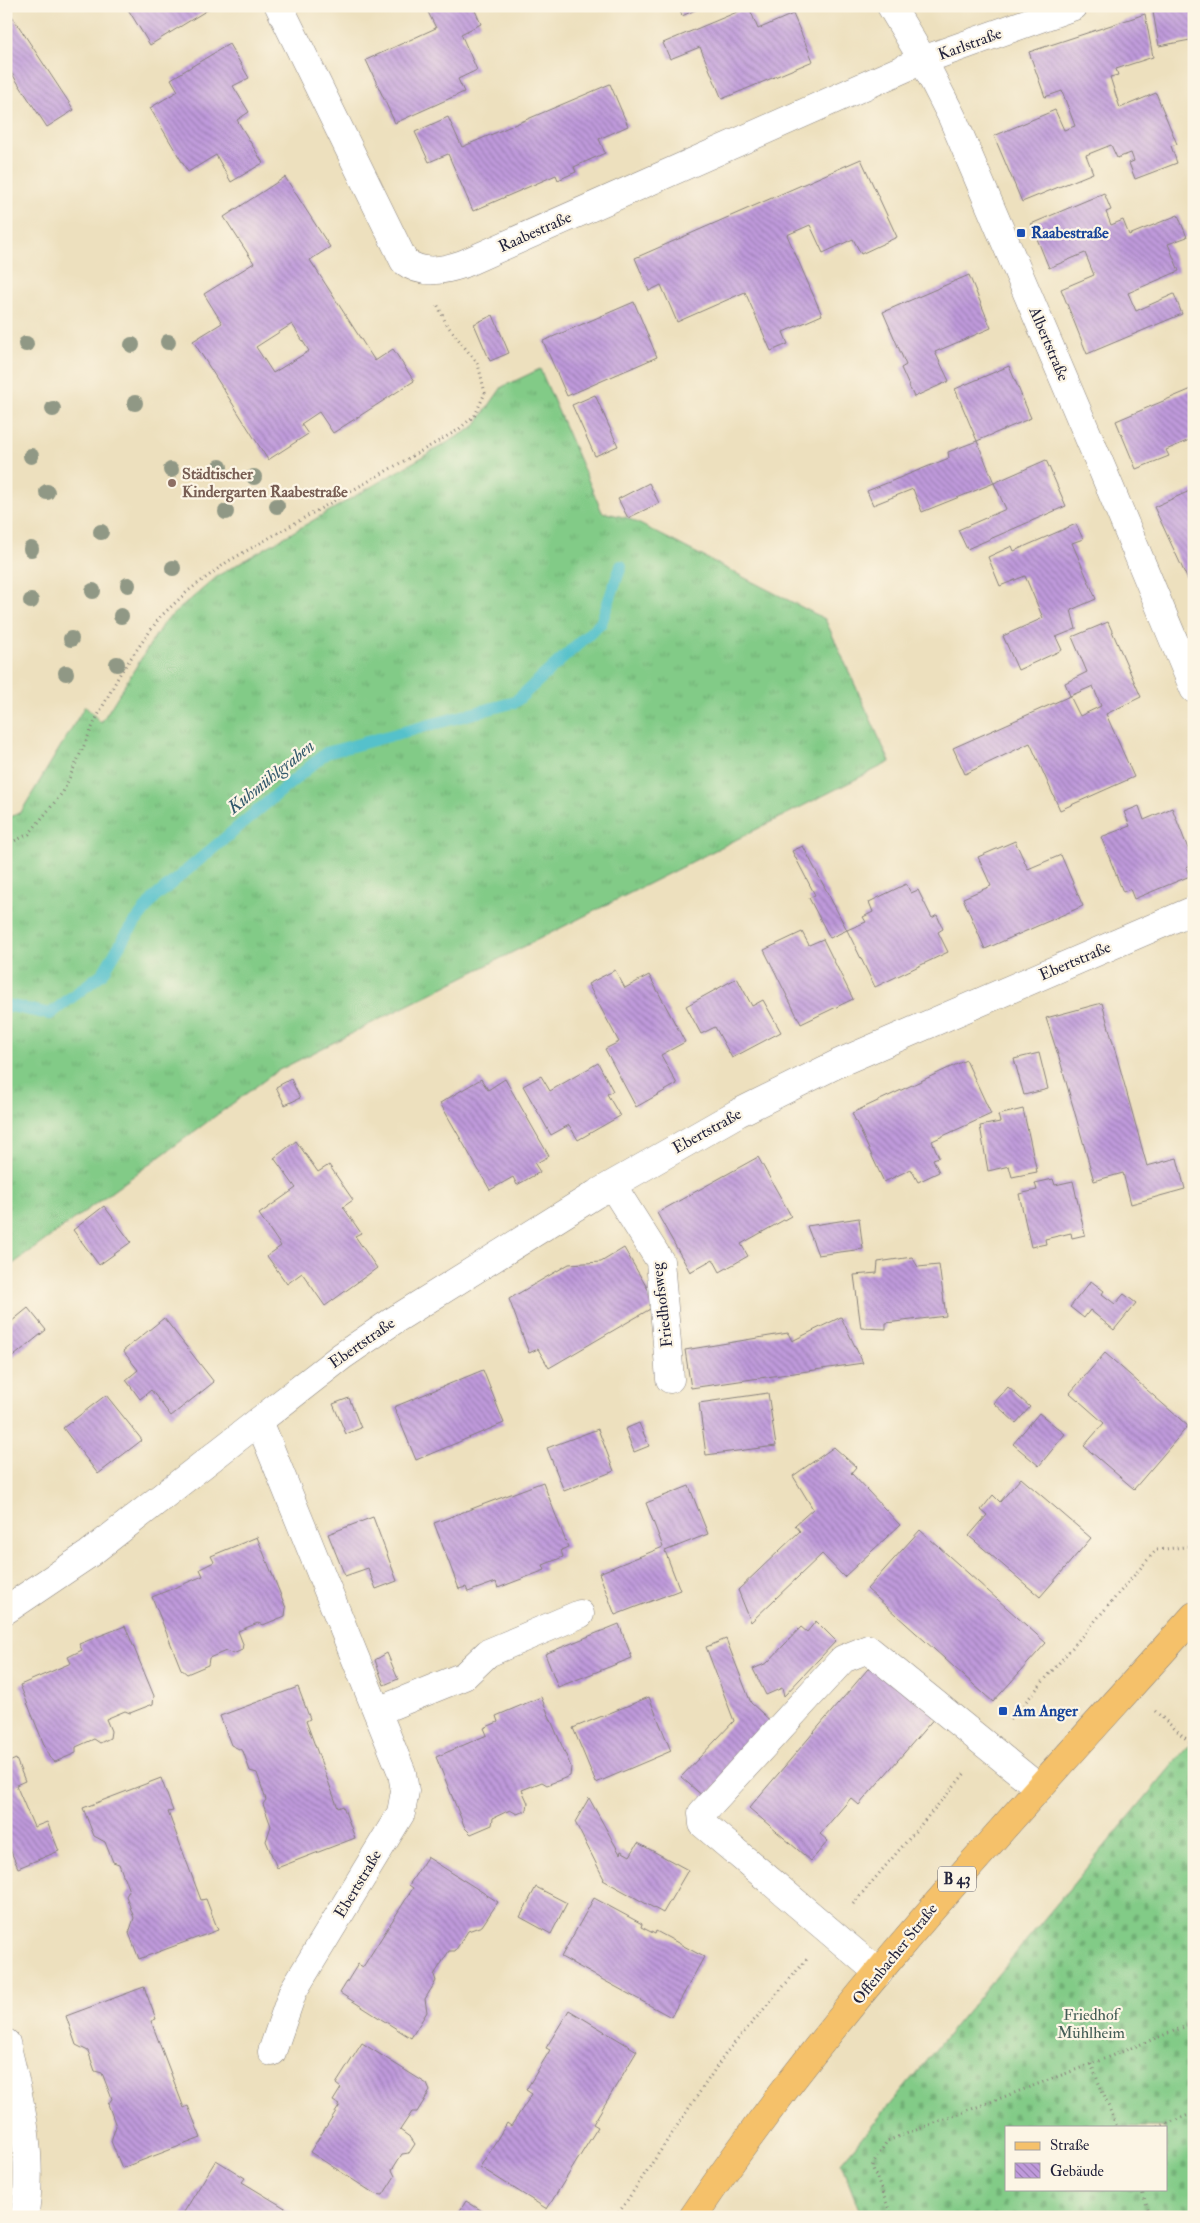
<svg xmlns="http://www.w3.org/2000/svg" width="1200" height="2223" font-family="'IM FELL Double Pica',serif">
<defs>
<pattern id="grass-tufts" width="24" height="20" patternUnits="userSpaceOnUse" patternTransform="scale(1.25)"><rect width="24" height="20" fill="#82cb87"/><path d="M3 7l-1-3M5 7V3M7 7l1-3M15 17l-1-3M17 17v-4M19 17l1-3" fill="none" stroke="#70ae75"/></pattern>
<pattern id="cemetery-stones" width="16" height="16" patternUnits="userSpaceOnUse" patternTransform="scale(1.25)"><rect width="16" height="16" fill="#82cb87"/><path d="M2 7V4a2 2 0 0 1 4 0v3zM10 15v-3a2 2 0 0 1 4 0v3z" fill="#70ae75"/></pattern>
<pattern id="building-back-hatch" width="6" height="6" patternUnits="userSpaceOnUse" patternTransform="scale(1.25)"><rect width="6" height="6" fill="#bf9adb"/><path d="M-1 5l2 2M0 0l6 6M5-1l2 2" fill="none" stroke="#9b7db3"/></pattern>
</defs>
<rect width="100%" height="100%" fill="#fcf5e5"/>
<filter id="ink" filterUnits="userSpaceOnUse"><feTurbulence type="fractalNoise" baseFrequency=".02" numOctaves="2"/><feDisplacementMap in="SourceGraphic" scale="10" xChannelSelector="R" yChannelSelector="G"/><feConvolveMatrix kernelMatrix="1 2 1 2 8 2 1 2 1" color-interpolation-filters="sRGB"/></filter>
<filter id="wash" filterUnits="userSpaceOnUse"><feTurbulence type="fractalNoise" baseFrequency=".0096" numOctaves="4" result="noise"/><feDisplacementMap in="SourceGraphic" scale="20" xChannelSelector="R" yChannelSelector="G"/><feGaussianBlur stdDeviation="1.12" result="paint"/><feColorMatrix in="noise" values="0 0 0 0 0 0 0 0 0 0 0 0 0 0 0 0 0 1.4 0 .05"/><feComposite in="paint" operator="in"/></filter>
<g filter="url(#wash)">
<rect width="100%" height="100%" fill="#ede0be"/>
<!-- grass -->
<path fill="url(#grass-tufts)" stroke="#527661" d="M540,369L602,512L628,518L825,619L890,762L277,1071L6,1269V819L21,812L85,706L101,723L164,622L219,575L474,427L502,387Z"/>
<!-- cemetery -->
<path fill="url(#cemetery-stones)" stroke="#527661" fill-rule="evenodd" d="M1194,1739V2217H862L841,2163ZM1006,2127H1166V2189H1006Z"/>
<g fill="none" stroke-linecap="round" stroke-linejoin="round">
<!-- stream -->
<path stroke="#54c1cb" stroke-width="12" d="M6,1005L50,1014L103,973L127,933L154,898L326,753L515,702L601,623L621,566"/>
</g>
<g id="blocks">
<!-- building -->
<path fill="url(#building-back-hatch)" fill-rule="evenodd" d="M126,6H214L150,45Z
M439,6H473L481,24L461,34L477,70L458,79L464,92L395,123L366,60L436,28L428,12Z
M679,6H704L682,16Z
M1170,6H1194V47H1191L1190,40L1159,46L1153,12Z
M749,7L758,29L793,14L813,61L722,99L700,47L670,59L663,43Z
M1145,14L1153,57L1116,69L1118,75L1110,77L1120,108L1156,93L1177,144L1171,146L1177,163L1135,179L1129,163L1134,161L1131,153L1117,158L1111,145L1086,155L1093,173L1022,202L994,136L1055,110L1064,130L1075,126L1062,91L1045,97L1029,52Z
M12,16L74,110L47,127L6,65V20Z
M229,44L249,78L233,86L249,112L237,120L263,163L231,182L216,155L188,172L150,108L178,91L171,79Z
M610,84L628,126L599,139L605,153L574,167L576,172L558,180L556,175L473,211L448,154L429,162L415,132L448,117L462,147Z
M861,159L897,237L861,254L853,239L823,253L810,225L787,235L822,315L783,332L788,344L771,351L745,292L677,322L661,285L649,291L635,258Z
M285,177L330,247L310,260L375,361L393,349L414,381L333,433L319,412L301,424L308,434L268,460L193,341L222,323L204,294L254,263L224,217ZM292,324L309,351L273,373L256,347Z
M1104,193L1111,210L1106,212L1111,225L1123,220L1129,235L1178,215L1187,237L1168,244L1179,271L1128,293L1136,311L1174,294L1182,314L1087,354L1061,289L1094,275L1085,253L1049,268L1031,224Z
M969,275L991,328L935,352L949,381L914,397L901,368L906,365L883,312Z
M634,302L657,357L567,396L543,341Z
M493,315L509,353L490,361L474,324Z
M1009,366L1031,418L977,441L955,389Z
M1194,388V438L1166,450L1169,456L1136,469L1116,421Z
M595,395L618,446L595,456L572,405Z
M977,441L994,483L922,512L913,489L873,505L867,491L949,458L948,452Z
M1046,460L1066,506L967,549L958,530L1006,509L994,483Z
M649,483L659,503L628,518L618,499Z
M1194,489V593L1154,507Z
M1076,524L1083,539L1072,543L1096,599L1071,610L1076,629L1056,637L1062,650L1018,670L1003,636L1043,618L1025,576L1000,586L988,557L1012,546L1014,551Z
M1108,622L1141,697L1106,714L1134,777L1060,810L1030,743L965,774L953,748L1070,696L1080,716L1101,706L1093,686L1070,696L1065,683L1087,672L1072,637Z
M1139,806L1144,820L1172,808L1194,864L1186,867L1190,876L1134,899L1130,889L1123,892L1101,837L1130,826L1124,812Z
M1015,841L1028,869L1061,855L1083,906L985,949L963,898L991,886L978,857Z
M803,846L847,930L866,922L863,917L873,912L869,902L906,884L911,893L918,890L932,918L937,915L943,929L938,932L948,952L875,987L847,930L830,938L809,898L815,895L792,851Z
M802,932L809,945L823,939L853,999L801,1024L764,950Z
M615,970L625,988L649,975L685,1042L661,1055L677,1084L636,1107L605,1049L619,1042L588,984Z
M737,978L752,1006L763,1000L781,1032L732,1058L715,1027L701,1034L686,1006Z
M1102,1003L1147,1166L1177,1158L1185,1189L1131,1204L1123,1173L1094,1181L1061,1064L1046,1018Z
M1039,1053L1048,1089L1024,1095L1014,1059Z
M966,1060L991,1114L932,1141L939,1157L933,1159L939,1172L918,1182L911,1169L884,1182L852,1113Z
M598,1063L613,1091L607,1094L620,1116L578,1140L569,1125L551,1135L523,1086L541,1076L550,1091Z
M291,1079L300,1098L285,1105L276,1087Z
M481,1079L488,1090L505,1079L549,1156L535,1164L540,1172L517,1185L513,1177L490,1190L440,1103Z
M1023,1109L1037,1172L1012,1177L1009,1166L988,1171L980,1126L1000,1122L998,1115Z
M296,1141L318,1172L329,1165L353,1200L343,1207L361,1233L355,1236L377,1268L325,1306L302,1273L287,1284L267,1256L281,1246L259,1214L296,1188L274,1158Z
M758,1157L791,1216L741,1244L748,1256L720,1272L713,1259L690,1272L657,1213Z
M1053,1179L1055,1185L1073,1181L1085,1235L1072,1238L1071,1233L1045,1239L1046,1244L1031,1247L1019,1194L1037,1190L1035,1183Z
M104,1206L131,1242L99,1265L73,1230Z
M859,1218L863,1249L818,1255L807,1226Z
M624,1248L657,1305L549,1368L538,1349L529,1353L509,1299L569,1264L601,1262Z
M912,1257L918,1267L939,1265L946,1316L886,1323V1329L861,1328L854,1275L877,1273L878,1262Z
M1091,1281L1104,1291L1102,1294L1115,1304L1124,1294L1136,1303L1114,1330L1090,1310L1084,1318L1070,1307Z
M28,1308L46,1330L9,1360L6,1357V1326Z
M841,1317L863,1363L691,1388L685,1350L788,1333L792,1341Z
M164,1318L214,1382L171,1416L151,1390L140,1399L126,1380L138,1370L123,1351Z
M1105,1353L1188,1426L1134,1489L1084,1446L1104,1423L1070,1393Z
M483,1370L504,1423L416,1460L394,1407Z
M1008,1387L1030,1407L1016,1423L994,1403Z
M768,1393L776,1446L706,1455L699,1403Z
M106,1395L142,1440L98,1474L63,1428Z
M349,1398L361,1428L346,1434L333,1404Z
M1039,1413L1065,1434L1039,1466L1013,1444Z
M639,1423L649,1446L634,1452L625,1429Z
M598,1429L614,1471L564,1491L547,1448Z
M834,1447L856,1467L851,1473L900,1525L844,1577L822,1554L751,1622L738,1590L800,1531L795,1525L813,1509L793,1476Z
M1021,1478L1091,1538L1040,1597L969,1536L987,1515L981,1510L993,1495L1000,1502Z
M543,1482L568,1547L561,1550L563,1557L543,1565L545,1570L498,1588L496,1582L468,1592L466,1587L459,1589L434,1523Z
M689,1486L708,1534L665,1551L680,1590L615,1615L599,1573L663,1547L646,1503Z
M373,1517L397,1581L376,1589L368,1568L345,1576L328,1534Z
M920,1530L1046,1643L993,1702L867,1589Z
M257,1537L286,1608L285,1616L263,1625L258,1623L238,1631L243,1644L242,1650L233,1654L226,1651L209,1658L208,1665L187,1674L181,1669L152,1597L203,1576L200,1569L214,1562L211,1556Z
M816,1621L836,1641L784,1696L782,1688L766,1695L753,1669L767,1663L801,1627L807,1632Z
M619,1624L632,1658L558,1687L545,1654Z
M125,1626L154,1696L153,1704L130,1713L125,1711L106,1719L111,1731L110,1738L100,1743L94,1739L76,1747V1753L55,1762L49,1757L20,1685L71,1663L68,1657L82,1650L79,1644Z
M726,1639L751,1703L774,1724L705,1798L681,1777L734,1721L706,1647Z
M387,1653L398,1679L384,1685L375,1660Z
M873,1663L936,1716L859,1805L851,1798L820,1834L828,1841L811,1861L749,1808Z
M298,1687L310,1719L306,1721L338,1808L343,1806L355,1838L277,1868L266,1841L271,1826L263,1804L266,1800L257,1773L250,1771L243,1751L231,1745L220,1716Z
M541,1697L571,1767L570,1776L547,1785L542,1782L522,1790L528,1803L527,1810L517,1814L510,1810L493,1818L492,1825L471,1834L465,1828L436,1757L487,1735L484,1728L498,1722L496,1716Z
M649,1697L671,1751L596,1783L573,1728Z
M6,1756L9,1762L16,1759L25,1781L16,1785L34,1827L47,1822L59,1851L18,1868L6,1840Z
M161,1778L173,1811L168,1812L201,1900L206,1899L218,1930L139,1959L129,1933L134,1918L126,1896L129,1891L119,1864L113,1862L105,1842L94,1836L83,1808Z
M589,1798L620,1854L621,1851L630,1856L638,1843L688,1870L663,1913L603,1880L604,1879L575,1822Z
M427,1857L498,1902L482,1926L468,1931L455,1951H449L434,1975L436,1981L425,1999L427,2012L411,2038L340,1993L358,1964L363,1967L413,1888L409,1885Z
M536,1887L567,1903L551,1934L520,1917Z
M594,1898L642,1924L641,1927L655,1934L656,1931L704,1957L671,2017L561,1957Z
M144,1987L156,2019L151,2021L184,2108L188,2106L201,2138L122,2168L111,2141L116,2126L108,2104L112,2099L102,2073L95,2071L88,2051L76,2045L66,2016Z
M569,2010L637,2051L593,2124L598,2127L547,2209L480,2167L507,2123L511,2126L532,2094L526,2090L550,2050L546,2048Z
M362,2043L427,2084L430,2091L417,2112H412L400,2130L411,2138L415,2144L409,2153L402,2154L392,2170L395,2176L383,2195L375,2194L310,2152L340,2105L333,2101L341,2088L336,2084Z
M216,2160L245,2178L242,2182L300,2217H181Z
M466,2201L492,2217H456Z"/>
</g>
</g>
<g filter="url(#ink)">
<use href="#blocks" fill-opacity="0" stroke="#88817c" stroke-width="1"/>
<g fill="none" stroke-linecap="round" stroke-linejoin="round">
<!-- minor casing -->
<g stroke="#88817c" stroke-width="29">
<path id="minor" d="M279,6L404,261C422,275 442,271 463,264L923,60L1074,6
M891,6L923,60L952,117L1103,471L1194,689
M612,1185L660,1261L670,1379
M259,1421L402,1773L405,1791L401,1813L293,1991L272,2052
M6,1610L89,1554L342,1356L393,1321L596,1194L738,1113L841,1062L1194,910
M378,1711L464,1676L488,1653L580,1614
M879,1973L703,1824L702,1813L843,1659L868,1649L1039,1788
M6,2043C20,2099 35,2159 24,2217"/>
</g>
<!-- major casing -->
<g stroke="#88817c" stroke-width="29">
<path id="major" d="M693,2217C839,2000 1020,1810 1194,1616"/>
</g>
<!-- path -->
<path stroke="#88817c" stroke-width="3" stroke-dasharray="1 4" stroke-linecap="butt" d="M6,845L29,834L63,792L96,719L121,672L160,617L188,591L227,562L458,430L475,415L485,393L478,364L447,325L437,304
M1155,1711L1194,1746
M1010,1720L1156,1550L1194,1546
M853,1904L966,1772
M1091,2064L1117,2127
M1158,2127L1194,2113
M1141,2189L1151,2217
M616,2217L726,2053L807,1959
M892,2217L872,2166L887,2141L1091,2064L1194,2023"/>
<!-- minor -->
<use href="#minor" stroke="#fff" stroke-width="28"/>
<!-- major -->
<use href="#major" stroke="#f5c16b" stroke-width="28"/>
</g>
<!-- trees -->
<g fill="#909885">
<circle cx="168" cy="342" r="8"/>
<circle cx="26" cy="344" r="8"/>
<circle cx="132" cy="345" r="8"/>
<circle cx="135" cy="403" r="8"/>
<circle cx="53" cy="409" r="8"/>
<circle cx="31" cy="456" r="8"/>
<circle cx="220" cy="467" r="8"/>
<circle cx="171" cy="470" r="8"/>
<circle cx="254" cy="477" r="8"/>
<circle cx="47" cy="492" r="8"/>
<circle cx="277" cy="506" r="8"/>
<circle cx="226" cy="512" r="8"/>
<circle cx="101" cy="532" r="8"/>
<circle cx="31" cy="549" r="8"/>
<circle cx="173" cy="568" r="8"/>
<circle cx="128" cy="585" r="8"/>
<circle cx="93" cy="591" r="8"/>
<circle cx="31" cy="601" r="8"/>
<circle cx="121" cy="616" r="8"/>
<circle cx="71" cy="639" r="8"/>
<circle cx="117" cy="664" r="8"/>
<circle cx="66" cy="673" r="8"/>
</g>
</g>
<!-- markers -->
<g fill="#1a4fb4" stroke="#fcf5e5" stroke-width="2">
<rect x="1016" y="228" width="10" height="10" rx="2.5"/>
<rect x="998" y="1706" width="10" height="10" rx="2.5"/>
</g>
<circle fill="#8d6e63" stroke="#fcf5e5" stroke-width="2" cx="172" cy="483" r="5"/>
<g text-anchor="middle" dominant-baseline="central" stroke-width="4.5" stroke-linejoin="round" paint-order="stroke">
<!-- shield labels -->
<rect fill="#fcf5e5" stroke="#63616e" stroke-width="1" x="938" y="1866.5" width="38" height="25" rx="4"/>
<g font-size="15" font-weight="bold" fill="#22223b">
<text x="957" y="1879">B 43</text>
</g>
<!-- street labels -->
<g font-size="16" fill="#22223b" stroke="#fcf5e5">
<text transform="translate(970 44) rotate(-20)">Karlstraße</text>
<text transform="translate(535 232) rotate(-24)">Raabestraße</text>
<text transform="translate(1049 344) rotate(67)">Albertstraße</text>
<text transform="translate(1075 961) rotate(-23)">Ebertstraße</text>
<text transform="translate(707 1131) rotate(-29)">Ebertstraße</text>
<text transform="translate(662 1305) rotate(-97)">Friedhofsweg</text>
<text transform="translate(362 1343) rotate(-35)">Ebertstraße</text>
<text transform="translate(358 1884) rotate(-59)">Ebertstraße</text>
<text transform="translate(895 1954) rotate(-51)">Offenbacher Straße</text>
</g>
<!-- transit labels -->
<g font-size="16" font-weight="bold" fill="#164399" stroke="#fcf5e5" text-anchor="start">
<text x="1031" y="233">Raabestraße</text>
<text x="1013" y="1711">Am Anger</text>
</g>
<!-- education labels -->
<g font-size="16" font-weight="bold" fill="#785e54" stroke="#fcf5e5" text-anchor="start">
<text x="182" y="474">Städtischer<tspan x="182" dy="18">Kindergarten Raabestraße</tspan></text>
</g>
<!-- park labels -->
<g font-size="16" fill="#445d56" stroke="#fcf5e5">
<text x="1091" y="2015">Friedhof<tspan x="1091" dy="18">Mühlheim</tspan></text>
</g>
<!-- water labels -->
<g font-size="18" font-style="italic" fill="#345a6d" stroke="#fcf5e5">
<text transform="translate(271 777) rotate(-39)">Kuhmühlgraben</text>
</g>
</g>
<!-- margin -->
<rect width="1200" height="2223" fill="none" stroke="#fcf5e5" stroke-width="25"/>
<!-- legend -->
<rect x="1005" y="2126" width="162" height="65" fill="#fcf5e5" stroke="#a5a1a1"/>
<rect x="1015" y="2142" width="25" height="8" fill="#f5c16b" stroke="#a5a1a1"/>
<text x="1050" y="2150" font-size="15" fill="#22223b">Straße</text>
<rect x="1015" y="2163" width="25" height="15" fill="url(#building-back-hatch)" stroke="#a5a1a1"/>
<text x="1050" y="2176" font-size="15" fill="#22223b">Gebäude</text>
</svg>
